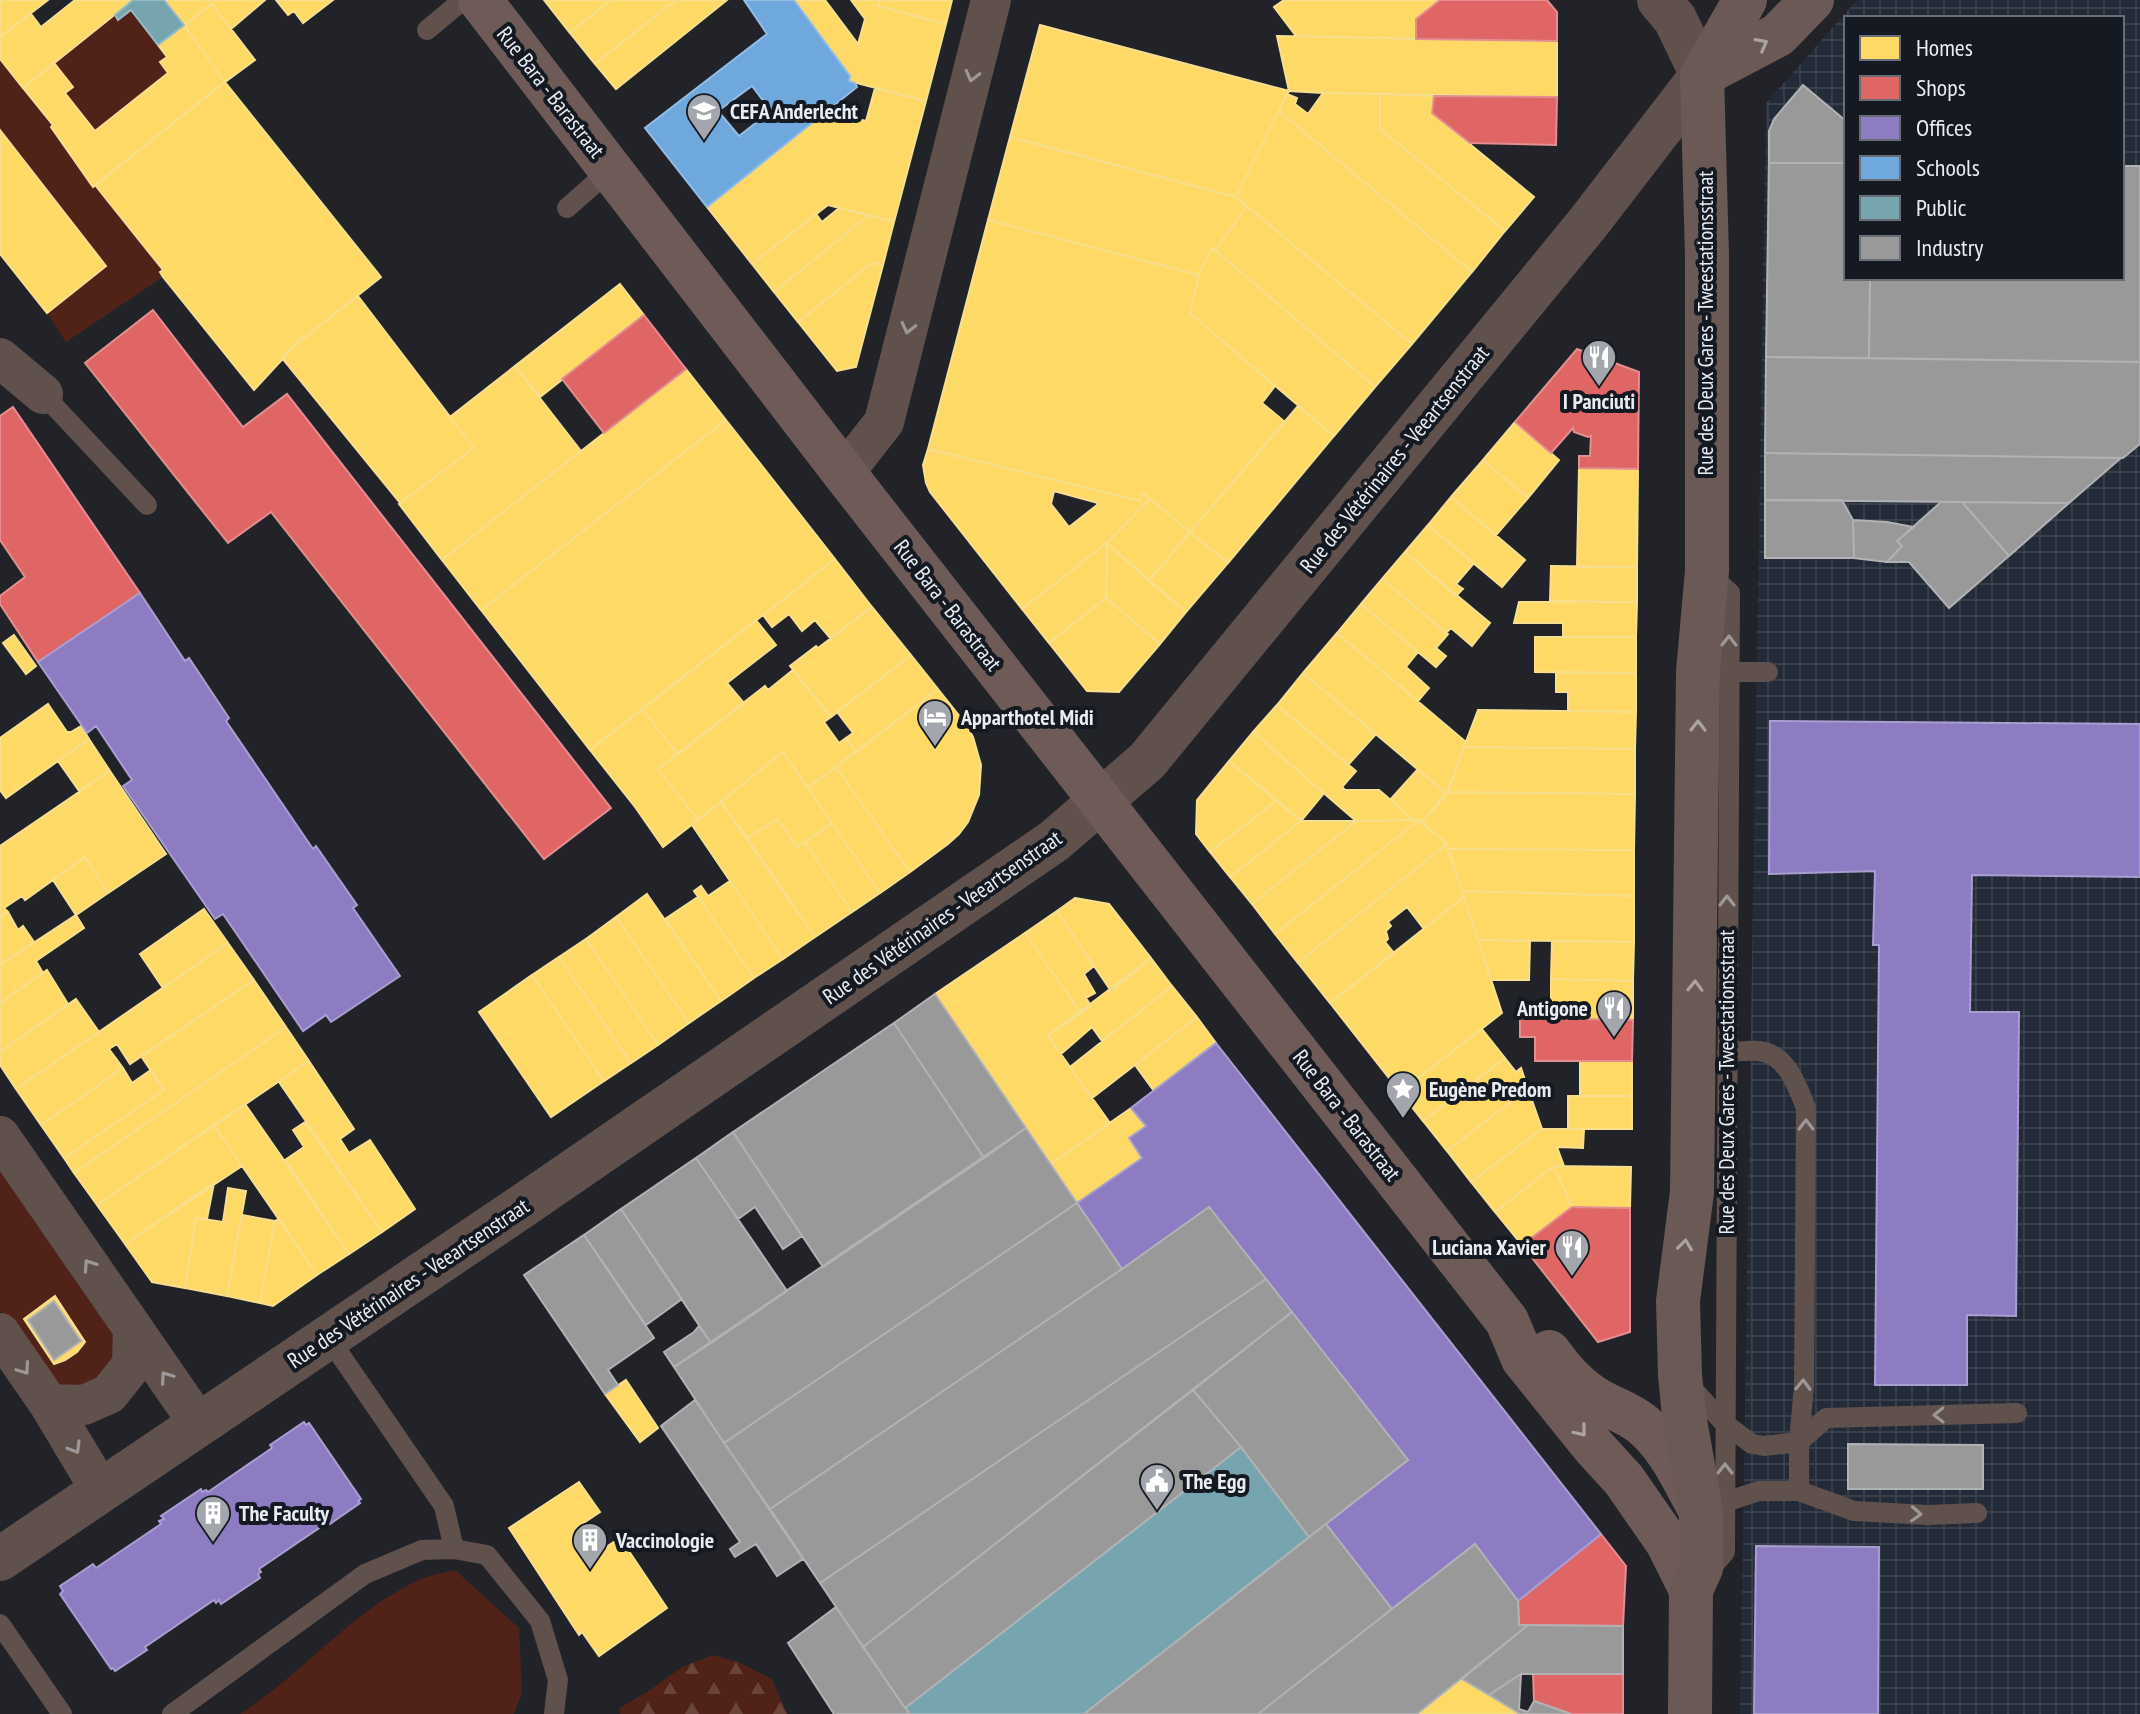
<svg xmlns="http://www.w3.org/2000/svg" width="2140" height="1714" font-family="'PT Sans Narrow',sans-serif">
<defs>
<pattern id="industrial-grid" width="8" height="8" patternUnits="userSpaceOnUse" patternTransform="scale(2)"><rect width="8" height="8" fill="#242b38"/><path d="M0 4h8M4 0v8" fill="none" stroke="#39404c"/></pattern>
<pattern id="forest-firs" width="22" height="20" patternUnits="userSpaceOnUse" patternTransform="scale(2)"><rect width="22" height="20" fill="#512318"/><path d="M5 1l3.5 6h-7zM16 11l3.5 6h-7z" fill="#6a433a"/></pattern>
</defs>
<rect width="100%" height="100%" fill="#212328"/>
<!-- industrial -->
<path fill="url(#industrial-grid)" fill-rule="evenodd" d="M1857,0H2140V1714H1740L1766,103ZM1846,18H2122V278H1846Z"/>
<!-- green -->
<path fill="#512318" d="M131,10L167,57L160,62L168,73L95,131L65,93L73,87L54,63L115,15L118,20Z
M0,59L53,125L51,127L92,186L95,185L163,270L160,272L163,277L66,342L47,313L106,265L0,130Z
M0,1151L124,1334L113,1370L87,1385H60L38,1360L0,1310Z
M455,1570L519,1628L522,1692L514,1714H240C303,1674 350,1612 419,1580C430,1575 443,1573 455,1570Z"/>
<!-- forest -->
<path fill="url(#forest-firs)" d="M713,1655L738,1662L772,1679L787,1714H620V1708L650,1690L682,1667Z"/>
<!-- homes -->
<path fill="#ffd966" stroke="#f8df90" stroke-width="2" fill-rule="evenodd" d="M0,0H48L0,37Z
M75,0H133L23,88L0,59V37L31,14L41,27Z
M164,0H217L184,25Z
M217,0H265L231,29L212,4Z
M276,0H333L303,23L294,11L288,15Z
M544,0H611L570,33Z
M611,0H676L595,64L570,33Z
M676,0H727L616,89L595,64Z
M794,0H825L858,44L865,19L851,0H880L878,6L946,24L926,101L849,81L850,76Z
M880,0H952L946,24L878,6Z
M1284,0H1440L1416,19V39L1296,36L1274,7Z
M212,4L255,60L225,82L184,25Z
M184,25L225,82L93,187L51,127L53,125L23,88L54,63L73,87L65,93L95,131L168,73L160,62L167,57L158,45Z
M1040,25L1289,91L1236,197L1010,137Z
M1277,36L1557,41V97L1323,93L1289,91Z
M225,82L381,277L303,339L302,338L254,390L163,277L160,272L163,270L95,185Z
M875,88L926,101L894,222L828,205L752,264L707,207L827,111L866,121Z
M1323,93L1380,94V129L1505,231L1472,272L1279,111L1287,94L1297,98L1295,104L1308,114Z
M1380,94L1434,96L1432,113L1534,197L1505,231L1380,129Z
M1279,111L1472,272L1412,344L1236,197Z
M0,130L106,266L47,313L0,254Z
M1010,137L1236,197L1247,206L1215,250L1211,249L1199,275L988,220Z
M1247,206L1412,344L1375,387L1215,250Z
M839,208L869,215L774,292L752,264L816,214L822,222Z
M869,215L894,222L883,265L872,263L798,322L774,292Z
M988,220L1199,275L1190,313L1275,386L1262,403L1285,422L1190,532L1142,492L1140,501L928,449Z
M1211,249L1215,250L1375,387L1334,436L1190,313L1199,275Z
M872,263L883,265L856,367L837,371L798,322Z
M620,284L644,315L540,397L515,366Z
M358,296L474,448L400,503L282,358L302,338L303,339Z
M515,366L581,451L442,560L399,504L474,448L450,417Z
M686,369L726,420L481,610L442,560Z
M1298,406L1334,436L1228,563L1190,532Z
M726,420L835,559L590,750L481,610Z
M1515,422L1559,460L1528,498L1483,460Z
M928,449L1140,501L1142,492L1150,499L1107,543L1022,609L930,492L926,483L923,465ZM1054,491L1098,503L1097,505L1069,527L1051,504Z
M1483,460L1528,498L1496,535L1451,497Z
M1579,468L1638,469L1637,567H1577Z
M1451,497L1525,560L1502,587L1428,525Z
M1150,499L1190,532L1149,581L1107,543Z
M1428,525L1474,563L1456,584L1463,589L1456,596L1405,552Z
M1190,532L1228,563L1186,612L1149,581Z
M1107,543L1106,598L1049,643L1022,609Z
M1107,543L1186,612L1160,644L1106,598Z
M1405,552L1490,623L1472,646L1451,628L1446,633L1382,579Z
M835,559L872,607L830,638L815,620L802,631L789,614L772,627L763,615Z
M1551,566L1637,567V602L1550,601Z
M1382,579L1448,634L1436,648L1446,656L1436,667L1361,604Z
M1106,598L1160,644L1119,692L1087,691L1049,643Z
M1519,602H1637L1636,637H1563V623H1514Z
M1361,604L1418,652L1406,667L1429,688L1418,701L1337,633Z
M872,607L911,655L831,717L790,666L816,646L818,648Z
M756,620L776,645L727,683L744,703L678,754L642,709Z
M1337,633L1466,742L1447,794L1303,673Z
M14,635L36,666L26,674L3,643Z
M1535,637H1636V673L1535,672Z
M911,655L938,689L856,752L846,738L853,733L837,712Z
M793,670L831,717L824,722L839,743L846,738L856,752L808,788L783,752L698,820L658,769L765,686L768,690Z
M1556,672L1636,673V712L1568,711V692H1556Z
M1303,673L1376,734L1348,765L1277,705Z
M938,689L965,723L973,737L981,765L979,795L968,822L959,834L948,844L910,872L836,767Z
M48,704L67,732H71L81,726L89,739L6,798L0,790V738Z
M1277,705L1356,771L1342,787L1345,790H1379L1414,820L1356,821L1253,732Z
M642,709L678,754L658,769L698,820L663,847L635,807L590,750Z
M1478,710L1636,712L1635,749L1464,747Z
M1253,732L1324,793L1301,821L1229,761Z
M89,739L110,771L79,791L58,761Z
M1464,747L1635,749V794L1447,792Z
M783,752L832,823L797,847L778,819L747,838L721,802Z
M1229,761L1277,800L1210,852L1196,834L1197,800Z
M836,767L910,872L880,893L808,788Z
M1418,769L1447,794L1422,822L1414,820L1390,800Z
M110,771L166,854L108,893L85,857L25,900L22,896L4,908L8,912L0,918V846Z
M1447,792L1635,794L1634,850L1448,849L1447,844L1422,822Z
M1277,800L1301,821L1230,877L1210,852Z
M721,802L815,937L783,959L692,825Z
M778,819L797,847L805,842L852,912L815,937L747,838Z
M1419,820L1275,934L1252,904L1356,821Z
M1419,820L1447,844L1298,963L1275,934Z
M1301,821H1356L1252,904L1230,877Z
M832,823L880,893L852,912L805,842Z
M1447,844L1464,897L1424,929L1407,907L1388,922L1391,926L1386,931L1388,939L1385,942L1394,953L1330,1003L1298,963Z
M1448,849L1634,850V896L1462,891Z
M85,857L108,893L76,915L53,880Z
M730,881L783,959L754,978L694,891L701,886L708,896Z
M1462,891L1634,896V942L1478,940Z
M647,894L721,1001L689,1023L616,917Z
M698,897L754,978L721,1001L665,919Z
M1464,897L1502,1013L1400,1092L1330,1003Z
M1075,898L1109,904L1151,958L1111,991L1057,911Z
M204,909L228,943L163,988L140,954Z
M1057,911L1094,966L1084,974L1095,993L1086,998L1091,1006L1081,1013L1025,933Z
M8,912L18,930L23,926L34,942L0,965V918Z
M76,915L84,928L36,961L43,973L0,1003V965Z
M616,917L689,1023L658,1045L586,939Z
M1025,933L1081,1013L1048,1036L1110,1123L1051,1164L935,994Z
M586,939L658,1045L631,1063L559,957Z
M1478,940L1530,941L1529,980H1491Z
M1552,941L1634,942L1633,981L1551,979Z
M228,943L254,980L130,1064L117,1044L109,1049L123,1068L41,1125L16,1089Z
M559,957L631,1063L604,1081L532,975Z
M1151,958L1172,986L1102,1041L1092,1027L1061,1054L1048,1036Z
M47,970L68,1004L0,1052V1003Z
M532,975L604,1081L551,1117L479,1012Z
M1551,979L1633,981V1020L1551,1019Z
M254,980L286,1027L74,1173L64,1158L164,1090L141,1056Z
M1172,986L1197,1017L1092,1098L1070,1067Z
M76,999L99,1032L16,1089L0,1065V1052Z
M1197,1017L1216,1043L1154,1091L1135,1065Z
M286,1027L309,1061L97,1205L74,1173Z
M1482,1029L1505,1058L1423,1121L1400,1092Z
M1505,1058L1516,1072L1521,1068L1528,1089L1447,1151L1423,1121Z
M309,1061L354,1129L340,1139L349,1153L370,1140L415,1209L382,1232L279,1082Z
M1580,1061H1632V1096H1580Z
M123,1068L132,1083L151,1070L164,1090L64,1158L41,1125Z
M1528,1089L1542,1129L1471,1182L1447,1151Z
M1568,1096H1632V1129H1568Z
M245,1104L349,1254L317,1275L214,1125Z
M1131,1108L1146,1126L1129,1138L1142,1158L1077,1203L1051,1164Z
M305,1122L382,1232L349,1254L285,1160L304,1147L293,1130Z
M214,1125L242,1166L125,1244L97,1205Z
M1542,1129H1584L1583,1148L1557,1147L1564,1166H1554L1495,1212L1471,1182Z
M1554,1166L1631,1167L1630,1208L1572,1207Z
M1554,1166L1572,1207L1522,1245L1495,1212Z
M214,1183L207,1219L196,1218L185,1288L152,1282L125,1244Z
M228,1188L246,1191L227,1296L185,1288L196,1218L223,1222Z
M242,1215L275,1221L260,1303L227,1296Z
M279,1219L317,1275L273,1306L260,1303L275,1221Z
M55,1296L85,1342L77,1352L65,1360L54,1364L24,1319Z
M626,1380L658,1428L640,1442L605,1394Z
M579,1482L600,1512L576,1528L594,1555L620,1538L667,1608L599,1656L582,1632L579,1635L509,1528Z
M1462,1679L1489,1695L1520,1714H1417Z"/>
<!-- shops -->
<path fill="#e06666" stroke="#e38e90" stroke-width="2" d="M1440,0H1547L1557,12V41L1416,39V19Z
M1434,96L1557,97L1556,145L1470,143L1432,113Z
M153,310L243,427L287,394L611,808L544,859L271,512L228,543L85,363Z
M644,315L686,369L604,433L562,379Z
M1577,349L1639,372L1638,469L1579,468V456H1590L1591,436L1588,437L1574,432L1573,428L1551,453L1515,422Z
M13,407L140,593L38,662L0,604V596L25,577L0,540V416Z
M1520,1018L1633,1020L1632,1061H1535V1037H1520Z
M1572,1207L1630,1208V1332L1598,1342L1522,1245Z
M1601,1534L1626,1566L1623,1626L1519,1625L1518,1601Z
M1533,1673L1623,1674V1714H1571L1534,1701Z"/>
<!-- offices -->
<path fill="#8e7cc3" stroke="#a99ed1" stroke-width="2" d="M140,593L185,661L189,658L229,718L226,721L313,849L316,846L357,905L353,908L400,976L331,1022L326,1015L303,1031L223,914L215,919L123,786L132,780L96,726L87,733L38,662Z
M1770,721L2140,724V877L1972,875L1970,1012H2019L2016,1316L1967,1315V1385H1875L1879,945H1873L1875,871L1769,874Z
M1216,1043L1601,1534L1518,1601L1475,1544L1392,1609L1326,1524L1408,1460L1209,1207L1122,1269L1077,1203L1142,1158L1129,1138L1146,1126L1131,1108Z
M304,1422L306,1425L309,1423L361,1499L358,1501L360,1503L330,1524L328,1522L259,1569L261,1572L258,1574L260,1578L221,1604L219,1600L216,1603L214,1600L145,1647L147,1650L115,1671L113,1668L111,1669L60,1594L63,1591L60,1586L93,1564L96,1568L161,1524L159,1521L164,1519L161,1516L201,1489L202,1492L206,1490L208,1492L272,1448L270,1445Z
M1756,1546L1879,1547L1878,1714H1754Z"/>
<!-- schools -->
<path fill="#6fa8dc" stroke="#94bde3" stroke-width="2" fill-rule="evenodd" d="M744,0H794L850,76L849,81L855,83L857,87L707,207L645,128L767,34ZM752,86L771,111L739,136L718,111Z"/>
<!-- public -->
<path fill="#76a5af" stroke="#98bbc3" stroke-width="2" d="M133,0H164L184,25L158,45L131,10L118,20L115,15Z
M1241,1447L1309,1537L1084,1714H910L905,1708Z"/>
<!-- industry -->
<path fill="#999" stroke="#b1b2b4" stroke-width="2" d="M1803,85L1846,121V163H1769V131L1774,119Z
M1769,163H1846V278H1870L1869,358L1766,357Z
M2122,166H2140V362L1869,358L1870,278H2122Z
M1766,357L2140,362V444L2123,458L1765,453Z
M1765,453L1846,454L2121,458L2069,503L1962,502L1765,500Z
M1765,500H1842L1853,520L1854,558H1765Z
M1941,502H1962L2009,556L1949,608L1909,562H1887L1902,546L1897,541Z
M1962,502L2069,503L2009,556Z
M1853,520L1887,522L1914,527L1897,541L1902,546L1887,562L1854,558Z
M935,994L1026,1128L984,1158L894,1023Z
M894,1023L984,1158L823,1267L733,1132Z
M1026,1128L1077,1203L724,1443L674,1367Z
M733,1132L802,1236L783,1249L755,1207L738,1219L696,1158Z
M696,1158L787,1291L711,1343L621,1209Z
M1077,1203L1122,1269L770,1509L724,1443Z
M1209,1207L1266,1279L820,1583L770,1509L1122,1269Z
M621,1209L682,1299L646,1325L584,1235Z
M584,1235L654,1338L608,1370L618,1385L605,1394L524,1275Z
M1266,1279L1292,1312L863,1647L820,1583Z
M54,1301L81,1341L54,1360L28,1320Z
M1292,1312L1408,1460L1309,1537L1241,1447L1193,1390Z
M699,1326L711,1343L674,1367L664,1352L694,1332Z
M1193,1390L1241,1447L905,1708L863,1647Z
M695,1400L803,1559L777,1576L756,1544L735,1557L730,1549L740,1542L661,1426Z
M1848,1444L1983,1445V1489H1848Z
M1326,1524L1392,1609L1258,1714H1084Z
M1475,1544L1518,1601L1519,1625H1528L1417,1714H1258Z
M836,1607L905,1708L910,1714H834L788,1643Z
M1528,1625L1623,1626V1674H1521L1489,1695L1462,1679Z
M1521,1674L1519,1709L1528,1712L1534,1701L1571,1714H1520L1489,1695Z"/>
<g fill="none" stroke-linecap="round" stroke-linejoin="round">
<!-- service -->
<path stroke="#60514d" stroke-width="20" d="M427,30L463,0
M567,208L611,169
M43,394L147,505
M1718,672H1768
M1727,1052C1737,1052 1749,1050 1759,1051C1787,1054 1797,1086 1806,1108L1804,1386L1799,1442V1491
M328,1337L444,1506L454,1549
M1687,1383L1725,1424L1752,1444L1764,1446L1799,1442L1826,1418L2017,1413
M1716,1505L1759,1491H1799L1854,1511L1928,1515L1977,1513
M1707,1573L1725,1552L1730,593L1708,573
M0,1624L62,1714
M172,1714L365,1574L422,1550L454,1549L487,1555L540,1621L558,1680L554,1714"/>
<!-- minor -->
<path stroke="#60514d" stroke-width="40" d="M0,358L43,394
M844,473L884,422L991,0
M0,1136L199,1424
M0,1333L49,1404L101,1491
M49,1404L84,1405L109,1394L132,1365L133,1329"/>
<!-- tertiary -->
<path stroke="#60514d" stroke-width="44" d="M0,1559L518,1209L1054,841L1147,761L1588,223L1702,75L1675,19L1659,0"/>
<!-- secondary -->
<path stroke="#6e5b57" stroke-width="44" d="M480,0L844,473L1507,1321L1523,1359L1593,1446L1624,1480L1667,1542L1691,1590
M1549,1352C1563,1371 1577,1388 1598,1400C1612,1408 1628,1413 1642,1424C1668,1445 1682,1477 1698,1506"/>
<!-- primary -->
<path stroke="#6b5956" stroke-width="44" d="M1702,75L1778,35L1812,0
M1702,75L1745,0
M1690,1714L1691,1590L1701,1568V1511L1684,1415L1680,1375L1678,1301L1692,1192L1698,672L1707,571V256L1702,75"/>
</g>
<!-- one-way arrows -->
<defs><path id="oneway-chevron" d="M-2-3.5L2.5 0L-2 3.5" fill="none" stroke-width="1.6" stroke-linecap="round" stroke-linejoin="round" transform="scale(2)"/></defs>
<g stroke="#aaa3a4">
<use href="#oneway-chevron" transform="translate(1762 44) rotate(-28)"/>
<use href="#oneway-chevron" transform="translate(1698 726) rotate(-89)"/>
<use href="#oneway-chevron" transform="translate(1695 986) rotate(-89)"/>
<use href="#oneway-chevron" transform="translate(1685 1245) rotate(-83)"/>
</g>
<g stroke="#9e9798">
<use href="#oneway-chevron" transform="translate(972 76) rotate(104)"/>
<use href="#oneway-chevron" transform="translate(908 328) rotate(104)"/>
<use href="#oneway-chevron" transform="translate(1729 641) rotate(-89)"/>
<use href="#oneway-chevron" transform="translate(1727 901) rotate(-90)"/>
<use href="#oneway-chevron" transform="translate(1806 1125) rotate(-90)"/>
<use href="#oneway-chevron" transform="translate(89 1265) rotate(-124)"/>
<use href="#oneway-chevron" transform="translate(24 1369) rotate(55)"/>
<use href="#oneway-chevron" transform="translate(166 1377) rotate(-125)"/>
<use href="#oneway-chevron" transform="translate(1803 1385) rotate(-88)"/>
<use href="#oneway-chevron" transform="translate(1939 1415) rotate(179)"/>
<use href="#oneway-chevron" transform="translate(75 1448) rotate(59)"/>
<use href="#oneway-chevron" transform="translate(1725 1469) rotate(-90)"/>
<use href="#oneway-chevron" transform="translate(1916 1514) rotate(3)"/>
</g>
<use stroke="#aca4a5" href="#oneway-chevron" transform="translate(1581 1431) rotate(51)"/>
<!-- icons -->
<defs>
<g id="school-pin" transform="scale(1.8)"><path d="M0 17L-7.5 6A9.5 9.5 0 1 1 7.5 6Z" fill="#a3a6ac" stroke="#141922"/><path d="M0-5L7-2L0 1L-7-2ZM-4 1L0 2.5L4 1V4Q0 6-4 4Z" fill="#fff"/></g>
<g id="restaurant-pin" transform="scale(1.8)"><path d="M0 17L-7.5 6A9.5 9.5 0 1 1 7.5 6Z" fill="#a3a6ac" stroke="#141922"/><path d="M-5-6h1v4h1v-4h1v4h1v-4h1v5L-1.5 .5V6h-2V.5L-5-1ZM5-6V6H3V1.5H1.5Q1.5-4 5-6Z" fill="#fff"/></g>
<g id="hotel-pin" transform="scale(1.8)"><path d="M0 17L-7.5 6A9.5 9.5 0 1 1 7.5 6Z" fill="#a3a6ac" stroke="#141922"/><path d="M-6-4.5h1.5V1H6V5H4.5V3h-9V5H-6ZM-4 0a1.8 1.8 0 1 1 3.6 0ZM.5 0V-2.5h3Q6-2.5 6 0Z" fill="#fff"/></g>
<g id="sight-pin" transform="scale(1.8)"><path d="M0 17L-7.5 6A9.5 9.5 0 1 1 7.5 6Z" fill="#a3a6ac" stroke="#141922"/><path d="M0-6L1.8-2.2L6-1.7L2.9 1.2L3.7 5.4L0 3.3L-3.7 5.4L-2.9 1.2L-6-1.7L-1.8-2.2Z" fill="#fff"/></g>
<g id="civic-pin" transform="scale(1.8)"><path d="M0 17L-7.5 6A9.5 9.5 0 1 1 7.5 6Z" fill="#a3a6ac" stroke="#141922"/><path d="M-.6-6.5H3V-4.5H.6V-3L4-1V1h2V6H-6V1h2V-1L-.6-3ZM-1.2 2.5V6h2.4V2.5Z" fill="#fff"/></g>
<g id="building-pin" transform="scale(1.8)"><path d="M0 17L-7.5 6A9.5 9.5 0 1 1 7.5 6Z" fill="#a3a6ac" stroke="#141922"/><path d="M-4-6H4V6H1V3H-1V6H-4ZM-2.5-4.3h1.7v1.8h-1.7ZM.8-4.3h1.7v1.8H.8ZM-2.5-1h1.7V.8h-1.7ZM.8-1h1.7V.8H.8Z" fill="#fff"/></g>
</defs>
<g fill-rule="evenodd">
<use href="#school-pin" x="704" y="111"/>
<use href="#restaurant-pin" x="1599" y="357"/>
<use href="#hotel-pin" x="935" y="717"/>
<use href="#restaurant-pin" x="1614" y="1008"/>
<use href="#sight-pin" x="1403" y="1089"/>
<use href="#restaurant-pin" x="1572" y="1247"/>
<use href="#civic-pin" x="1157" y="1481"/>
<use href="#building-pin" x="213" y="1513"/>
<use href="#building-pin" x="590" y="1540"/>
</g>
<g text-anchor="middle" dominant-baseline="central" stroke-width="8" stroke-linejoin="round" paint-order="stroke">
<!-- street labels -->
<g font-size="22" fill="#e9edf3" stroke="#141922">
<text transform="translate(551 92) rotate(52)">Rue Bara - Barastraat</text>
<text transform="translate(1705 323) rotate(-90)">Rue des Deux Gares - Tweestationsstraat</text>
<text transform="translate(1394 459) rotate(-51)">Rue des Vétérinaires - Veeartsenstraat</text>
<text transform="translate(948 605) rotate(52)">Rue Bara - Barastraat</text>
<text transform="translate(942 917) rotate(-35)">Rue des Vétérinaires - Veeartsenstraat</text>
<text transform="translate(1726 1082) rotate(-90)">Rue des Deux Gares - Tweestationsstraat</text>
<text transform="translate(1347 1115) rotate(52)">Rue Bara - Barastraat</text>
<text transform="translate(408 1283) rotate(-34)">Rue des Vétérinaires - Veeartsenstraat</text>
</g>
<!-- poi labels -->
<g font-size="22" font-weight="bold" fill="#e9edf3" stroke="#141922" text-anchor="start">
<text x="730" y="111">CEFA Anderlecht</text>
<text x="1599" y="401" text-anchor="middle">I Panciuti</text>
<text x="961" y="717">Apparthotel Midi</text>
<text x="1588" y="1008" text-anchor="end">Antigone</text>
<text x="1429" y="1089">Eugène Predom</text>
<text x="1546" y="1247" text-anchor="end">Luciana Xavier</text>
<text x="1183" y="1481">The Egg</text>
<text x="239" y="1513">The Faculty</text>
<text x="616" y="1540">Vaccinologie</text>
</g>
</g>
<!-- legend -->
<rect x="1844" y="16" width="280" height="264" fill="#141922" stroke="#696e76" stroke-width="2"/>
<rect x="1860" y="36" width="40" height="24" fill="#ffd966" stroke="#696e76" stroke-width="2"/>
<text x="1916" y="56" font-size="24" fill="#e9edf3">Homes</text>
<rect x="1860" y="76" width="40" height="24" fill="#e06666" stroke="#696e76" stroke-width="2"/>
<text x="1916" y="96" font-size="24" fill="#e9edf3">Shops</text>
<rect x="1860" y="116" width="40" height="24" fill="#8e7cc3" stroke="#696e76" stroke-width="2"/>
<text x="1916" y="136" font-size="24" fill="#e9edf3">Offices</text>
<rect x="1860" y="156" width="40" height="24" fill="#6fa8dc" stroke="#696e76" stroke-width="2"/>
<text x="1916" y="176" font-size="24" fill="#e9edf3">Schools</text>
<rect x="1860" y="196" width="40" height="24" fill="#76a5af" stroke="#696e76" stroke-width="2"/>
<text x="1916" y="216" font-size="24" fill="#e9edf3">Public</text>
<rect x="1860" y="236" width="40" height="24" fill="#999999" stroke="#696e76" stroke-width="2"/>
<text x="1916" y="256" font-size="24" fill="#e9edf3">Industry</text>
</svg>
